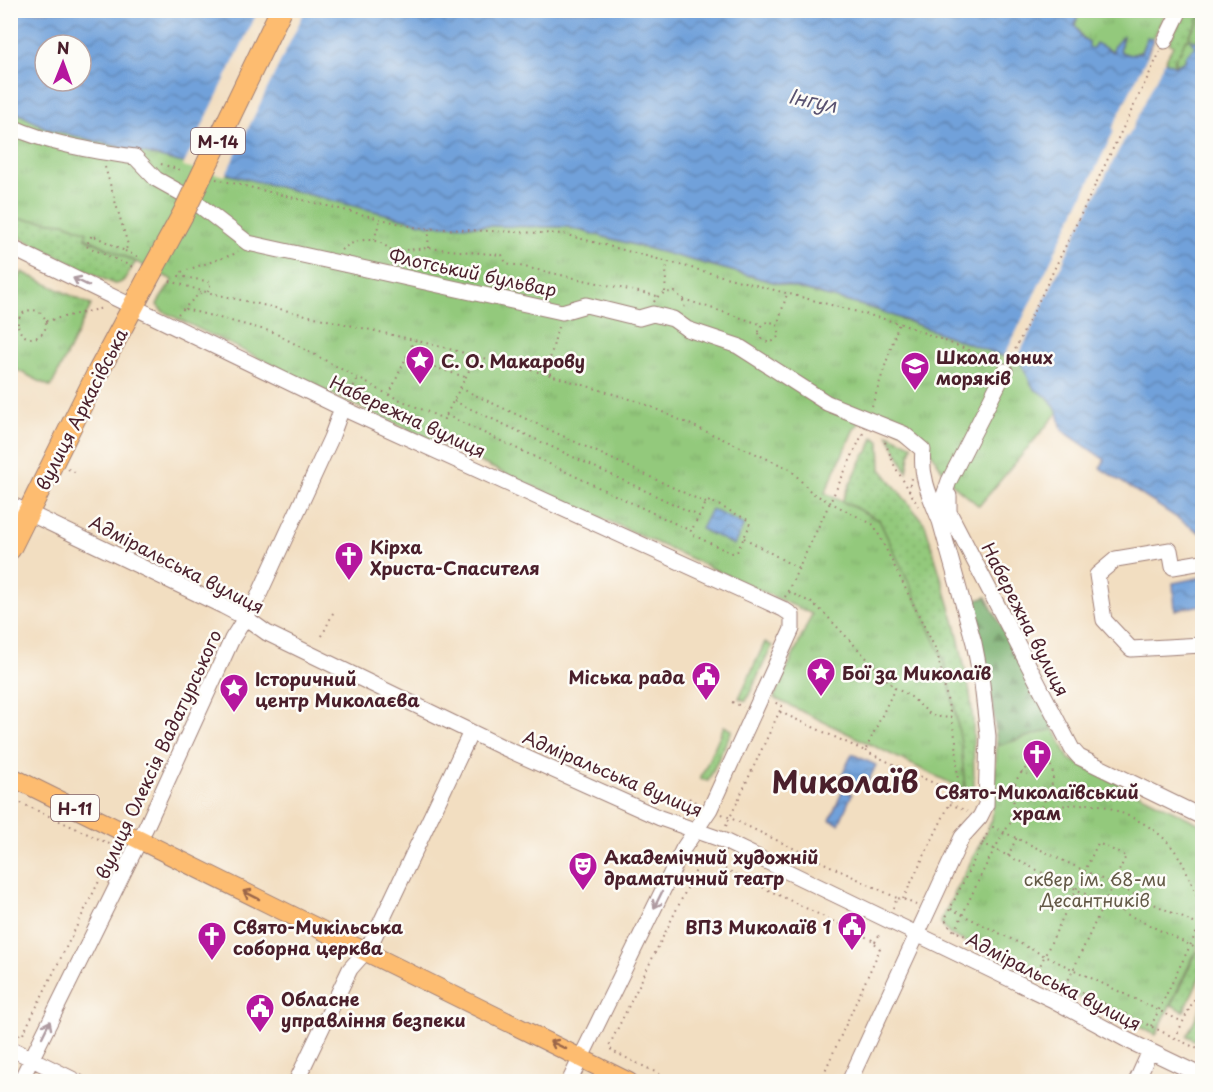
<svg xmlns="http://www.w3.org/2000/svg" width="1213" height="1092" font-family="'Playpen Sans',sans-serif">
<defs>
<pattern id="grass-dots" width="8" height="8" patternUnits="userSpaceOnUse" patternTransform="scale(1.5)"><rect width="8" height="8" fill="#93c97c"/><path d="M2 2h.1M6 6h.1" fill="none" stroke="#80ac6b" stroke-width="1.8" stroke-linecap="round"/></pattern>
<pattern id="forest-firs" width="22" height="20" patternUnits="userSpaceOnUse" patternTransform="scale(1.5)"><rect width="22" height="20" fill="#76ad6c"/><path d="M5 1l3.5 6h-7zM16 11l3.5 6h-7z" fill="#638c59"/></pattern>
<pattern id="wetland-marsh" width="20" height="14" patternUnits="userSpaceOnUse" patternTransform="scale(1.5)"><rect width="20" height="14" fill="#93c97c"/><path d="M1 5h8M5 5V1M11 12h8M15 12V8" fill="none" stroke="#80ac6b"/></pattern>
<pattern id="park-tufts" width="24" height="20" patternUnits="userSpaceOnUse" patternTransform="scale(1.5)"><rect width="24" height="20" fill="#93c97c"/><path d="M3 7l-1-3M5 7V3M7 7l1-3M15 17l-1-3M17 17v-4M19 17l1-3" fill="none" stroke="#80ac6b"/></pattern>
<pattern id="water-waves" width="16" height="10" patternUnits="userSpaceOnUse" patternTransform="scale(1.5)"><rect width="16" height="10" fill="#71a1da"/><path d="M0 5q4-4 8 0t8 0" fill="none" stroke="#5f83b1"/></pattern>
</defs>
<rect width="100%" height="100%" fill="#fdfcf7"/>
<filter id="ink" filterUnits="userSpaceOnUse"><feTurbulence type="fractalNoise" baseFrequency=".0167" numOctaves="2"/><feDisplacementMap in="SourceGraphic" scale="12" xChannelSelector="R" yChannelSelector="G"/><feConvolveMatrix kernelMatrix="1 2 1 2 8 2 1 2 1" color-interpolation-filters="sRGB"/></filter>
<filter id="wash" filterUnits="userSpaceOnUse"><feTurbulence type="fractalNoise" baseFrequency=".008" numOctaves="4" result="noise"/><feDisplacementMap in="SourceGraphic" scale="24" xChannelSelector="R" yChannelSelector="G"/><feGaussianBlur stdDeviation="1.35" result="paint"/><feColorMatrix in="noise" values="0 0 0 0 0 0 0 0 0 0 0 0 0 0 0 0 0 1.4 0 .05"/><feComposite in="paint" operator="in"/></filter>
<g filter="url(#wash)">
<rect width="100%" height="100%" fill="#f2dec1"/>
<!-- grass -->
<path fill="url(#grass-dots)" stroke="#6e7454" stroke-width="1.5" d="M1185,11H1202V16L1198,19V22L1189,35L1190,38L1174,61L1175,66L1165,61L1173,46L1169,43Z
M10,218L65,223L88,232L85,238L136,262C128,271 127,284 114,284L11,233Z
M888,434L912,445L907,472Z
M873,437L880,441L881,469L925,524L956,627L970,693L973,720L974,796L965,790C961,745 956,700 942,656L879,520L842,501L864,455L868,452Z
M765,642L772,646L746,701L739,698Z
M724,726L732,730L708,781L700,779Z
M1197,951L1202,954V972L1184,1011L1171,1005Z
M1202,1004V1044L1187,1036Z"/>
<!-- forest -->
<path fill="url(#forest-firs)" stroke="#60664c" stroke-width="1.5" d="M986,597L1054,729L997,746L993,706L972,602Z"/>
<!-- wetland -->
<path fill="url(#wetland-marsh)" stroke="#6e7454" stroke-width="1.5" d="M1202,16V37L1200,42H1194L1195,47L1186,55L1185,61L1175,66L1176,56L1180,53L1185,40L1190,38L1189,35L1198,22V19Z"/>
<!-- park -->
<path fill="url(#park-tufts)" stroke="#6e7454" stroke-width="1.5" d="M1077,11H1166L1153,39L1147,37L1141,52L1130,55L1121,52L1120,48L1122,42L1113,52L1089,48L1075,25L1078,16L1076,14Z
M10,109L48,129L430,225L567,227L874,309L1021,363L1034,389L1049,397L1058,412L979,506L949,481L933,455L914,435L865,416L854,429L825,493L879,520L909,583L942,656L947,672L961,742L965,790L774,698L812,614L342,399L162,311L157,305L158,302L173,280L85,237L87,232L65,223L11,218Z
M22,272L91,305L51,387L11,367V296Z
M1054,729L1069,759L1202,825V938L1156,1035L949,934L941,923L942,918L992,820L997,746Z"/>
<!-- water -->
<path fill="url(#water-waves)" stroke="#5e6082" stroke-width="1.5" fill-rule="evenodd" d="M1077,10L1076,14L1078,16L1075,25L1082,38L1089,42V48H1093L1096,43L1113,52V47L1123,36L1120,48L1121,52L1130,55L1141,52L1147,37L1153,39L1148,53L1175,66L1185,61L1186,55L1195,47L1190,40L1200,42L1202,37V534L1100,468L1105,460L1062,430L1058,412L1048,397L1034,389L1021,363L875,309L567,227L430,225L48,129L11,109L10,11ZM45,45H81V81H45Z
M711,509L744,525L734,545L701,529Z
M1202,577V605L1175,610L1173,583Z
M852,754L876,765L865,788L841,777Z
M843,790L852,794L839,824L830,820Z"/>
<!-- pier -->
<path fill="#f2dec1" d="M258,11H305L225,176L183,166Z
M1156,38L1152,52L1166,58L1128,137L1126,136L1076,234L1015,364L1003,359L1114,131L1112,129Z"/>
</g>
<g filter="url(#ink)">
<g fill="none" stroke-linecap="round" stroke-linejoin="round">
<!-- minor casing -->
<g stroke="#9e7e76" stroke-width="17">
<path id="minor" d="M1165,41L1180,10
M10,126C49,144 93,151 135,157L156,179L190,198L248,243L562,312L586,305L639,318L653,314L673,319L687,329L738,346L827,403L904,434L923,450C920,476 930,497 940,521
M10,247L342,408L783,609L792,615V629L710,809L683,849L569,1082
M949,496V512L1072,749L1079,757L1202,817
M10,504L223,606L246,618L267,633L500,746L660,818L720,839L1051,999L1129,1041L1202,1076
M1202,562L1173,567L1170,550L1116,559L1097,575L1104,620L1131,649L1202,645
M10,1048L78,1082
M20,1082L148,823L232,639L257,599L331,438L342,408
M296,1082L350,969L365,952L374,937L471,732
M849,1082L962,837L980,817L986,805L988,736L982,684L974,643L940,521L943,498L949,481L1005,371
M1136,1082L1150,1051"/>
</g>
<!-- major casing -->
<g stroke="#9e7e76" stroke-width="20">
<path id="major" d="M10,776L629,1082"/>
</g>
<!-- highway casing -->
<g stroke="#9e7e76" stroke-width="23">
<path id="highway" d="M10,549L96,376L152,271"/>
</g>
<!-- path -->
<path stroke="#9e7e76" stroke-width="2" stroke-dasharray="1.5 4.5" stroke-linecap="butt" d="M161,164L184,171
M105,167L128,245L125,251L92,235L86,246L133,267
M216,179L418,228L563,234L899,323L986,357
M374,240L380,220
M428,248L429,229
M341,250C365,232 386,239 401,263
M125,251L141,258
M394,251L428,248L502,255L506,263L657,296
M170,281L202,291L414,340L550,375L640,402L790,469L812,493L874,525L937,652L956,741L958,787L955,793
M208,292L211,282L179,276L181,272L234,254L238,251
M665,292L667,262
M683,299L763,325
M654,302C659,293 665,292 675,292C681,298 686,301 684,311
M185,309L273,332L389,395L444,419L476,357
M18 324a14 14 0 1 1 28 0a14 14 0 1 1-28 0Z
M178,314L202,291
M46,321L103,308
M759 332a10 10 0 1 1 20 0a10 10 0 1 1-20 0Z
M777,326L787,294
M406,358L465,377
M1010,360L1160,52
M542,373L544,365L549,363
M550,374L552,367L549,363L559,323
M460,388L706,503
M389,395L414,340
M348,397L358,378
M454,401L699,516
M872,406L899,323
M446,415L691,531L693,535L731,553L737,552L750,525L748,520L710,501L706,503L691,531
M885,442L895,467L909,490
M68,469L77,473
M911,478L909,490L918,506
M744,538L799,569
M789,592L812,603L823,612L895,688L911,697L932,716L950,718
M785,597L864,431
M322,636L334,611
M732,702L743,707
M780,712L865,751L895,688
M865,751L955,793L903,899
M1021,772L1029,775
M10,798L116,847L22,1036L10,1030
M689,798L697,803
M950,804L967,811
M722,814L897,898
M1015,814C1014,805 1012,795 1014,786C1021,763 1053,748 1053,777C1053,788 1044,798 1042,808
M726,826L782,706L774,702
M982,843L1202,951
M1008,856L1017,837
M709,861L714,850
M893,908L897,898L903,899L916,905
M951,909L1045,956L1183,1022
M955,931C966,908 1004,820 1022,811C1044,808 1068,804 1091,804C1103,804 1115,810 1126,815C1176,836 1185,863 1202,912
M875,942L881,932
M1038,970L1098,843L1126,856L1067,983
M1202,983L1175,1038L1202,1051
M1151,1026L1202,921
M1175,1038L951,929L945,919L991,826L1202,927
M676,1082L612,1051L609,1046L702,858L872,940L880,949L820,1082"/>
<!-- minor -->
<use href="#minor" stroke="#fff" stroke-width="15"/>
<!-- major -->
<use href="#major" stroke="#fdbc70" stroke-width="18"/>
<!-- highway -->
<use href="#highway" stroke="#fdbc70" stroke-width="21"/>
<!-- highway-bridge casing -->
<g stroke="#9e7e76" stroke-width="23" stroke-linecap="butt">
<path id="highway-bridge" d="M152,271L183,214L281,10"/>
</g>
<!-- highway-bridge -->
<use href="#highway-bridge" stroke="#fdbc70" stroke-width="21"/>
</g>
<!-- one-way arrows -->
<defs><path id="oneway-shaft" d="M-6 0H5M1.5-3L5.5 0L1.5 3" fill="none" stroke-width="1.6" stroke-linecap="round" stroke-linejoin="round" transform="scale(1.5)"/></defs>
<g stroke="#ae9aa0">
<use href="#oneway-shaft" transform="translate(81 282) rotate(-154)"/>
<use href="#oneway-shaft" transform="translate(658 900) rotate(116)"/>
<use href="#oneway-shaft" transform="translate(46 1029) rotate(-64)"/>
</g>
<g stroke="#9b664a">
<use href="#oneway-shaft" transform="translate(251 895) rotate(-153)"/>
<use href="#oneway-shaft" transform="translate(558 1045) rotate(-154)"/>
</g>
</g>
<!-- icons -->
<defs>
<g id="sight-pin" transform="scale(1.5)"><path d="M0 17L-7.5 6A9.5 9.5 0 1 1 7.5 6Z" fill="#b5179e" stroke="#fdfcf7"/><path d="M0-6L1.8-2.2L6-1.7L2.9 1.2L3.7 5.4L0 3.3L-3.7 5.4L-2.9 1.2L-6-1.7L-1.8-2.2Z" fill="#fff"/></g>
<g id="school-pin" transform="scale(1.5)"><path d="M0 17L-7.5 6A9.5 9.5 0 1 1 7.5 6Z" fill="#b5179e" stroke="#fdfcf7"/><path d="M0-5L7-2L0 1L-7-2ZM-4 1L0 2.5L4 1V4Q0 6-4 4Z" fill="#fff"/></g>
<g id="church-pin" transform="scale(1.5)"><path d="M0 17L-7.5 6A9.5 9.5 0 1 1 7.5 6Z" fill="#b5179e" stroke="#fdfcf7"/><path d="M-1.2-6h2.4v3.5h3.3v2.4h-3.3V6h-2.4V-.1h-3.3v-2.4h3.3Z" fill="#fff"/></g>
<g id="civic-pin" transform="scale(1.5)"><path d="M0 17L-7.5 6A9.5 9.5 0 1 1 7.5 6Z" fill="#b5179e" stroke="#fdfcf7"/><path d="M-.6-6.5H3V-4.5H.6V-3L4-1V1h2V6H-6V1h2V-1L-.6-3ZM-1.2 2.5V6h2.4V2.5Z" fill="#fff"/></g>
<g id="theatre-pin" transform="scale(1.5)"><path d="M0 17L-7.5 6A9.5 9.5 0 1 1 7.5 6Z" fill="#b5179e" stroke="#fdfcf7"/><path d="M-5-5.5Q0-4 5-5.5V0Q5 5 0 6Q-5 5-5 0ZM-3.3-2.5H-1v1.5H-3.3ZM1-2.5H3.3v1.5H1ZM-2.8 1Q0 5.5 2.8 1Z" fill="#fff"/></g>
</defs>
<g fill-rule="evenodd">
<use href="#sight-pin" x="420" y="360"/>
<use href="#school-pin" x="915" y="366"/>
<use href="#church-pin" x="349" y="556"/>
<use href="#sight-pin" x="821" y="672"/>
<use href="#civic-pin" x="706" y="676"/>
<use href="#sight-pin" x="234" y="688"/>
<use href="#church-pin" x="1037" y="754"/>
<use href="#theatre-pin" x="583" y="866"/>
<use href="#civic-pin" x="852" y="926"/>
<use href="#church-pin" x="212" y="936"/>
<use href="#civic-pin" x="260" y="1008"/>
</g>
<g text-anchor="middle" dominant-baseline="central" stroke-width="5" stroke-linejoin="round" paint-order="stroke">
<!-- shield labels -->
<g fill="#fdfcf7" stroke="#806168" stroke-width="1.5">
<rect x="191" y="128" width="54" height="26" rx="4.5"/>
<rect x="51" y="795" width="48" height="26" rx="4.5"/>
</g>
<g font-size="16" font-weight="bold" fill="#4a1f2b">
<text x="218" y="141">М-14</text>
<text x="75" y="808">Н-11</text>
</g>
<!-- street labels -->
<g font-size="18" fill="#4a1f2b" stroke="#fdfcf7">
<text transform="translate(473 272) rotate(12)">Флотський бульвар</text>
<text transform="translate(81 409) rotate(-63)">вулиця Аркасівська</text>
<text transform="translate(408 416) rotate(25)">Набережна вулиця</text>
<text transform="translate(177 564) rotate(27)">Адміральська вулиця</text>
<text transform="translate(1026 619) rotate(63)">Набережна вулиця</text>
<text transform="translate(158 754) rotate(-65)">вулиця Олексія Вадатурського</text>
<text transform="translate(613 773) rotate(23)">Адміральська вулиця</text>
<text transform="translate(1054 981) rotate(27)">Адміральська вулиця</text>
</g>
<!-- poi labels -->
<g font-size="18" font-weight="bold" fill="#4a1f2b" stroke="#fdfcf7" text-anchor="start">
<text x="936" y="356">Школа юних<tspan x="936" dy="21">моряків</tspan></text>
<text x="441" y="360">С. О. Макарову</text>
<text x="370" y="546">Кірха<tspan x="370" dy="21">Христа-Спасителя</tspan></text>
<text x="842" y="672">Бої за Миколаїв</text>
<text x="685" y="676" text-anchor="end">Міська рада</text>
<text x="255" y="678">Історичний<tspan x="255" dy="21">центр Миколаєва</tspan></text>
<text x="1037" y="791" text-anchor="middle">Свято-Миколаївський<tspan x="1037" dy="21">храм</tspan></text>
<text x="604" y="856">Академічний художній<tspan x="604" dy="21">драматичний театр</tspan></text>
<text x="233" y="926">Свято-Микільська<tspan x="233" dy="21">соборна церква</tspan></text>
<text x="831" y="926" text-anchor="end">ВПЗ Миколаїв 1</text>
<text x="281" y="998">Обласне<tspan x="281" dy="21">управління безпеки</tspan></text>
</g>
<!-- park labels -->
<g font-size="18" fill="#645a47" stroke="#fdfcf7">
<text x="1095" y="878">сквер ім. 68-ми<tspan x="1095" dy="21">Десантників</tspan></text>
</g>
<!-- water labels -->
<g font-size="20" font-style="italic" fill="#5a5371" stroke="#fdfcf7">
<text transform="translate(813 100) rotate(12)">Інгул</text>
</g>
<!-- town labels -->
<g font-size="30" font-weight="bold" fill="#4a1f2b" stroke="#fdfcf7">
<text x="845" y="780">Миколаїв</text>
</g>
</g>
<!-- margin -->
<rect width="1213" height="1092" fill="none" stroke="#fdfcf7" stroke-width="36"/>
<!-- north arrow -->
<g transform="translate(63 63) rotate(1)"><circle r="28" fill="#fdfcf7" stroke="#b5a4a5" stroke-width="1.5"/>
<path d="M0-4.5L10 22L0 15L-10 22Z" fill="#b5179e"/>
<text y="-9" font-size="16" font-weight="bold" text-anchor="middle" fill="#4a1f2b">N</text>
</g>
</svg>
